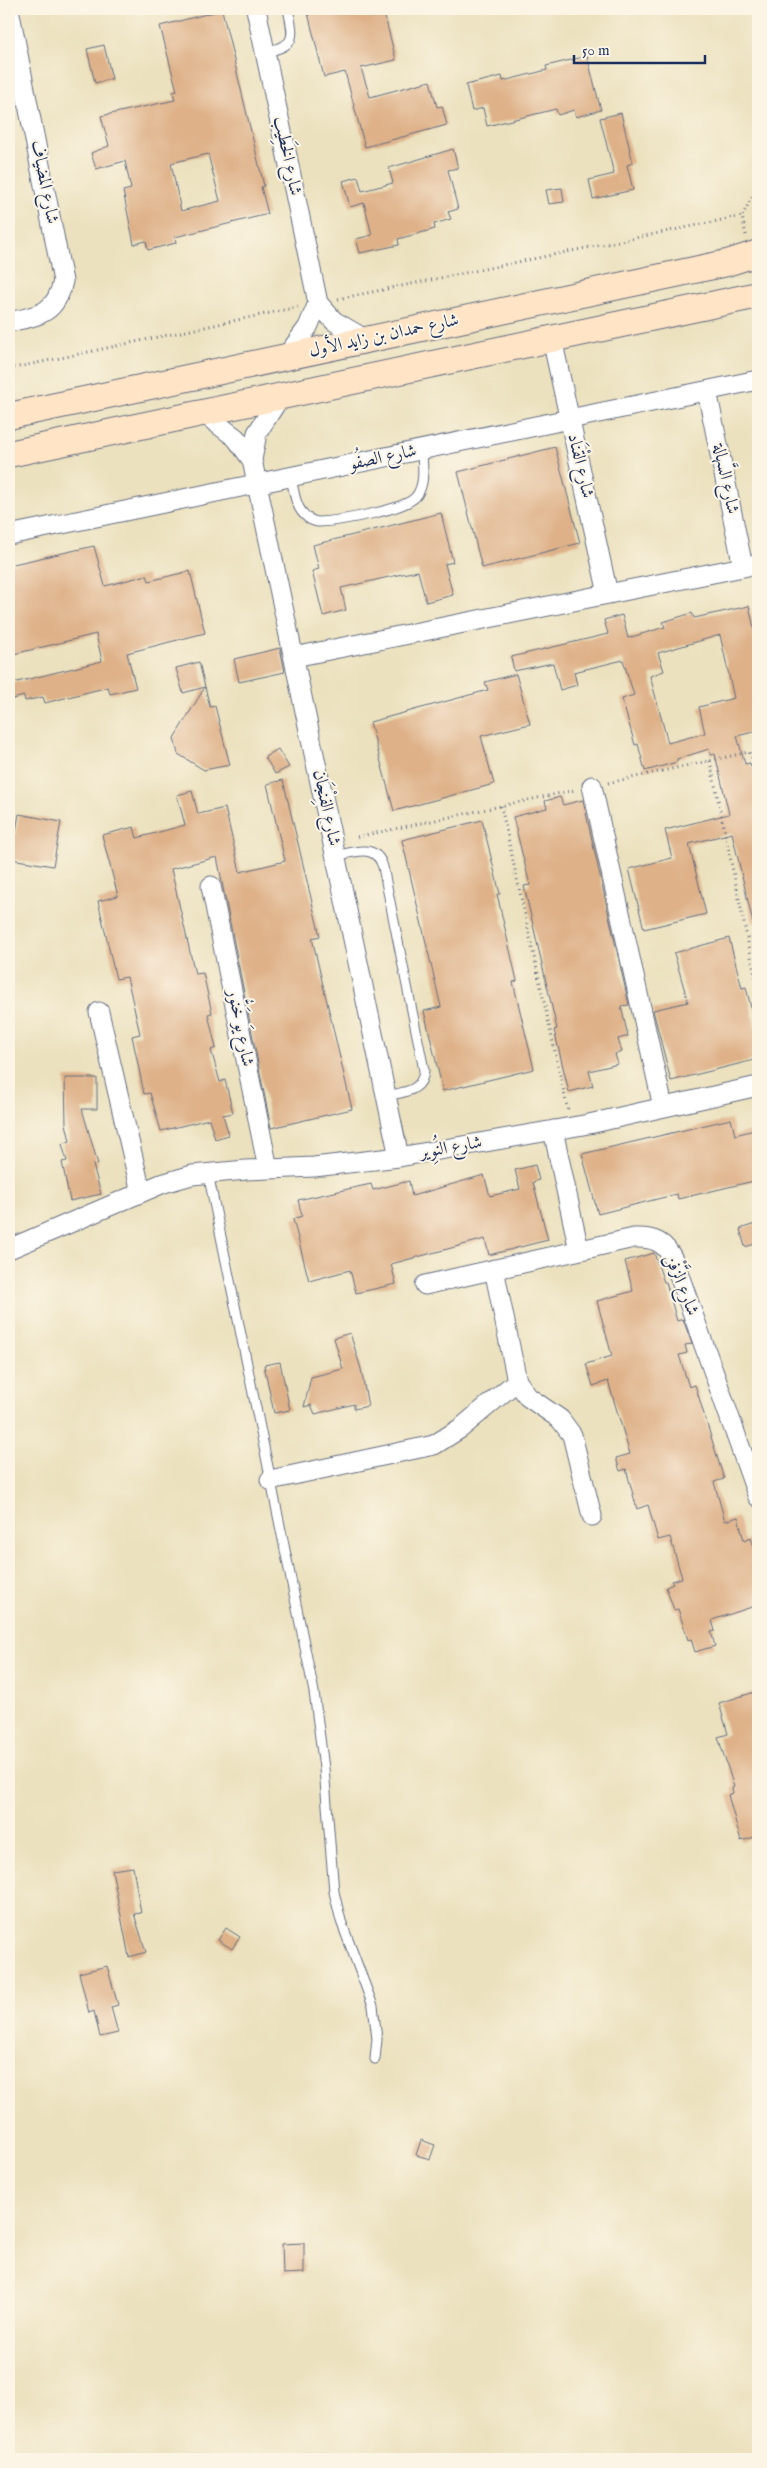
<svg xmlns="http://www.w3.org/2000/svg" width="767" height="2468" font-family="'IM FELL English',Amiri,serif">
<rect width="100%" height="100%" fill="#fcf5e5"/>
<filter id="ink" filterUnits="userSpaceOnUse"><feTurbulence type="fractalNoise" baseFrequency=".02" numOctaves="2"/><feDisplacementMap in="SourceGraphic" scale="10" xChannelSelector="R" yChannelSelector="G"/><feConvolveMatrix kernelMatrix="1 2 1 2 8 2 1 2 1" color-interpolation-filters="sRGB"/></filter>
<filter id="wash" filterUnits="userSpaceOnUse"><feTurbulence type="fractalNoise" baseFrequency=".0096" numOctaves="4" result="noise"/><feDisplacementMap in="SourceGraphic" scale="20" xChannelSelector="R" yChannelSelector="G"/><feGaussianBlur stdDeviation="1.12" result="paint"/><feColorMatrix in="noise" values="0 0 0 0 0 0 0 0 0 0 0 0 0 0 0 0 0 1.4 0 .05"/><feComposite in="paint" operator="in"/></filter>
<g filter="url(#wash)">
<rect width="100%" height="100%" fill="#ebe1be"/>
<g id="blocks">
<!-- building -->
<path fill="#deb188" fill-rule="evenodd" d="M307,9H383L396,60L361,68L370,97L430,81L437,107L442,106L447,125L365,147L345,72L324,77Z
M222,10L264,186L261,187L268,214L175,237L176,243L148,250L146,241L134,244L123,191L131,189L125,161L96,169L91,153L109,146L101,116L175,100L173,92L177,91L160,26ZM208,154L220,201L181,211L171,163Z
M104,45L112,79L95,83L87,49Z
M587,56L601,110L576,117L574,110L558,115L556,109L487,126L483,108L472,111L466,85L502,76L503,81L547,70L546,66Z
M621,113L633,163L627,165L633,190L593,199L589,180L614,174L600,118Z
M453,149L458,168L448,170L458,209L448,212L451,219L434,224L435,229L398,239L399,245L360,253L356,239L372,235L364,203L350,207L343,181L358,177L362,191L393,183L389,168Z
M562,188L564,202L549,204L546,190Z
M555,447L580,543L482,568L458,472Z
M441,513L453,562L445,564L453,595L426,602L418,571L402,574L341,588L346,610L323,616L312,571L319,569L313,545Z
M94,546L105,586L147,575L149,581L190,571L205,633L127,653L136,688L110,694L108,687L45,703L43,697L25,701L24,696L9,700V684L102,661L96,634L14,654L9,632V565Z
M749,606L758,646V731L737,736L745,764L750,763L751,767L755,765L758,777V922L753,923L732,833L689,844L706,914L644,929L629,869L672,858L665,830L729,814L715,754L710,755L709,749L677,759V762L645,771L638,744L635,745L622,699L634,695L623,660L574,672L577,685L560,690L553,663L514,671L511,657L608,634L604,620L622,615L628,638L665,627L663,622L692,613L694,618ZM720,635L734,698L699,707L705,733L668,743L650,676L664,671L658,653Z
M280,648L285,672L239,682L234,659Z
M199,662L205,687L183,693L176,668Z
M516,674L530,724L481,736L494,784L394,811L370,722L488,690L485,682Z
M205,687L210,707L215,706L230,765L204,770L178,754L174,738Z
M278,749L289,767L275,774L265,757Z
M283,780L320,936L312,938L352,1109L271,1128L217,857L171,869L195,974L203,973L212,1013L208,1014L216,1048L211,1050L220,1082L225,1080L233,1113L223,1115L229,1135L215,1139L209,1119L161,1131L150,1093L144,1094L140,1074L132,1036L140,1034L127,977L116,979L98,901L118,896L102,835L134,827L137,838L185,825L177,795L192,791L198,814L225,808L240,872L285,861L267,784Z
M560,797L563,805L583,800L629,1005L621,1006L628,1036L618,1039L622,1052L615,1054L618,1064L589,1071L593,1086L569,1092L554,1030L557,1029L524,886L530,885L513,817L547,808L545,801Z
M19,814L61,822L53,866L11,859Z
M482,820L500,894H497L517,981L513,982L534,1069L443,1091L424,1011L441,1007L402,840Z
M729,938L742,988L746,987L758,1037V1059L671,1081L653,1010L688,1002L674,953Z
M65,1078H97V1109H82L98,1164L93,1165L101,1194L70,1201L62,1162L67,1161L62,1144L70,1141L66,1124Z
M731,1119L735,1135L758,1129V1180L678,1199L677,1194L598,1214L582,1154Z
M535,1165L539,1180L533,1182L548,1240L489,1255L485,1239L391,1264L396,1284L356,1293L350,1270L309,1281L293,1219L302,1216L298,1200L371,1184L373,1190L409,1181L412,1196L484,1175L490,1196L520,1189L515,1170Z
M758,1223V1243L745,1247L740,1229Z
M654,1253L664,1282H666L677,1321L683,1319L692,1344L685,1345L687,1353L679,1355L689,1387L695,1385L724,1479L714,1482L725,1521L738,1517L744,1541L751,1538L758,1562V1605L712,1620L715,1631L711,1632L715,1646L695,1652L691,1639L688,1640L678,1609L674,1610L666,1587L673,1584L671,1581L682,1578L670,1537L658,1540L648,1505L637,1509L626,1469L620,1471L616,1458L630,1454L608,1381L593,1386L586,1364L612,1356L597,1301L633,1291L625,1261Z
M350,1333L361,1369L368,1406L354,1409V1404L315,1414L311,1405L304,1407L311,1377L343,1369L334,1338Z
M280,1362L290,1410L274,1413L264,1365Z
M758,1691V1836L741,1841L728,1795L733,1793L732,1788L734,1787L718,1737L728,1734L719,1703Z
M133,1867L141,1913L134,1914L146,1952L129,1957L112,1870Z
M226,1928L240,1937L232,1949L218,1940Z
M107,1966L118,2005L111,2007L118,2033L100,2037L94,2011L89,2013L79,1973Z
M421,2140L435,2145L430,2159L416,2155Z
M304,2243V2273L283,2274L282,2244Z"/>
</g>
</g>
<g filter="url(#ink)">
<use href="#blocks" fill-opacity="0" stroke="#646d80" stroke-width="1"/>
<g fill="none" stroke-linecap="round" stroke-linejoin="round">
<!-- lane casing -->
<g stroke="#646d80" stroke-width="11">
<path id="lane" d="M265,52C297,45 294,38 288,9
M291,477C294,491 295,509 308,518C311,520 315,522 319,522C338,521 408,510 417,495C426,482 422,464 422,450
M336,856C355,852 376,843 383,867L424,1070C423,1092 403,1092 386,1096
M208,1173L314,1692L324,1768L334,1892L341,1921L373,2006L377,2039L375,2059"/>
</g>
<!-- street casing -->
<g stroke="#646d80" stroke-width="21">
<path id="street" d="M9,9L63,281C56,314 38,316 9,322
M256,9L318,303L334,321L365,339
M552,339L608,594
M286,357L308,327L318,303
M707,391L743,567
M280,397L257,433L252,460L399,1157
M203,413L236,438L252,460
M9,535L758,380
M294,657L758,564
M592,786L663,1107
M211,886L268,1169
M99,1012L141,1192
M553,1130L579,1250
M9,1249L161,1184L192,1175L246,1170L314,1167L399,1157L589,1124L758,1086
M494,1269L517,1381L528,1397L560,1419L572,1435L592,1516
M425,1285L634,1238C654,1237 665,1242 674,1261L758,1497
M270,1480L434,1445L461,1428L517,1381"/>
</g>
<!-- secondary casing -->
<g stroke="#646d80" stroke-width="28">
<path id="secondary" d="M9,416L727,263L758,253
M9,454L758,295"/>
</g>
<!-- path -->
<path stroke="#646d80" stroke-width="3" stroke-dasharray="1 4" stroke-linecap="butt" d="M746,235L742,216L758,186
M338,299L742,216
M9,369L298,307
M710,761L758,990
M608,783L749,752L752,758L758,756
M501,806L568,1111
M357,837L575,790"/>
<!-- lane -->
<use href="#lane" stroke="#fff" stroke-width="9"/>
<!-- street -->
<use href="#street" stroke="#fff" stroke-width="19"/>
<!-- secondary -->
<use href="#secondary" stroke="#ffe4c6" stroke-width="26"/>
</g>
</g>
<g text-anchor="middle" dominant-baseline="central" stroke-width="4" stroke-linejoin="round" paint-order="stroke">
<!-- street labels -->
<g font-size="18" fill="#1b2f5e" stroke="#fcf5e5">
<text transform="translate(287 156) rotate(78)">شارع الخَطِيب</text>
<text transform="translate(44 182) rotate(79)">شارع المضياف</text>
<text transform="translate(384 336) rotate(-12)">شارع حمدان بن زايد الأول</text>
<text transform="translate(383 458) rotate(-12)">شارع الصفُو</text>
<text transform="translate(580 466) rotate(77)">شارع القْنَاد</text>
<text transform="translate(725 479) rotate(78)">شارع السَّهالة</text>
<text transform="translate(326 808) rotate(78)">شارع الفِنْجَان</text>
<text transform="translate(240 1028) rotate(79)">شارع يَو خَنُّور</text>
<text transform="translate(451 1148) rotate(-10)">شارع النُوِير</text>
<text transform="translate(681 1285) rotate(68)">شارع الزَّفْن</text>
</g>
</g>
<!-- margin -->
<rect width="767" height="2468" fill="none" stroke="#fcf5e5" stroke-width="30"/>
<!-- scale -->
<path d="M574 55v8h131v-8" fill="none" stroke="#1b2f5e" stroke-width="2.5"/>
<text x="582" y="55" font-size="15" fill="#1b2f5e" stroke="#fcf5e5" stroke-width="4" paint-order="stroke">50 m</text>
</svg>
